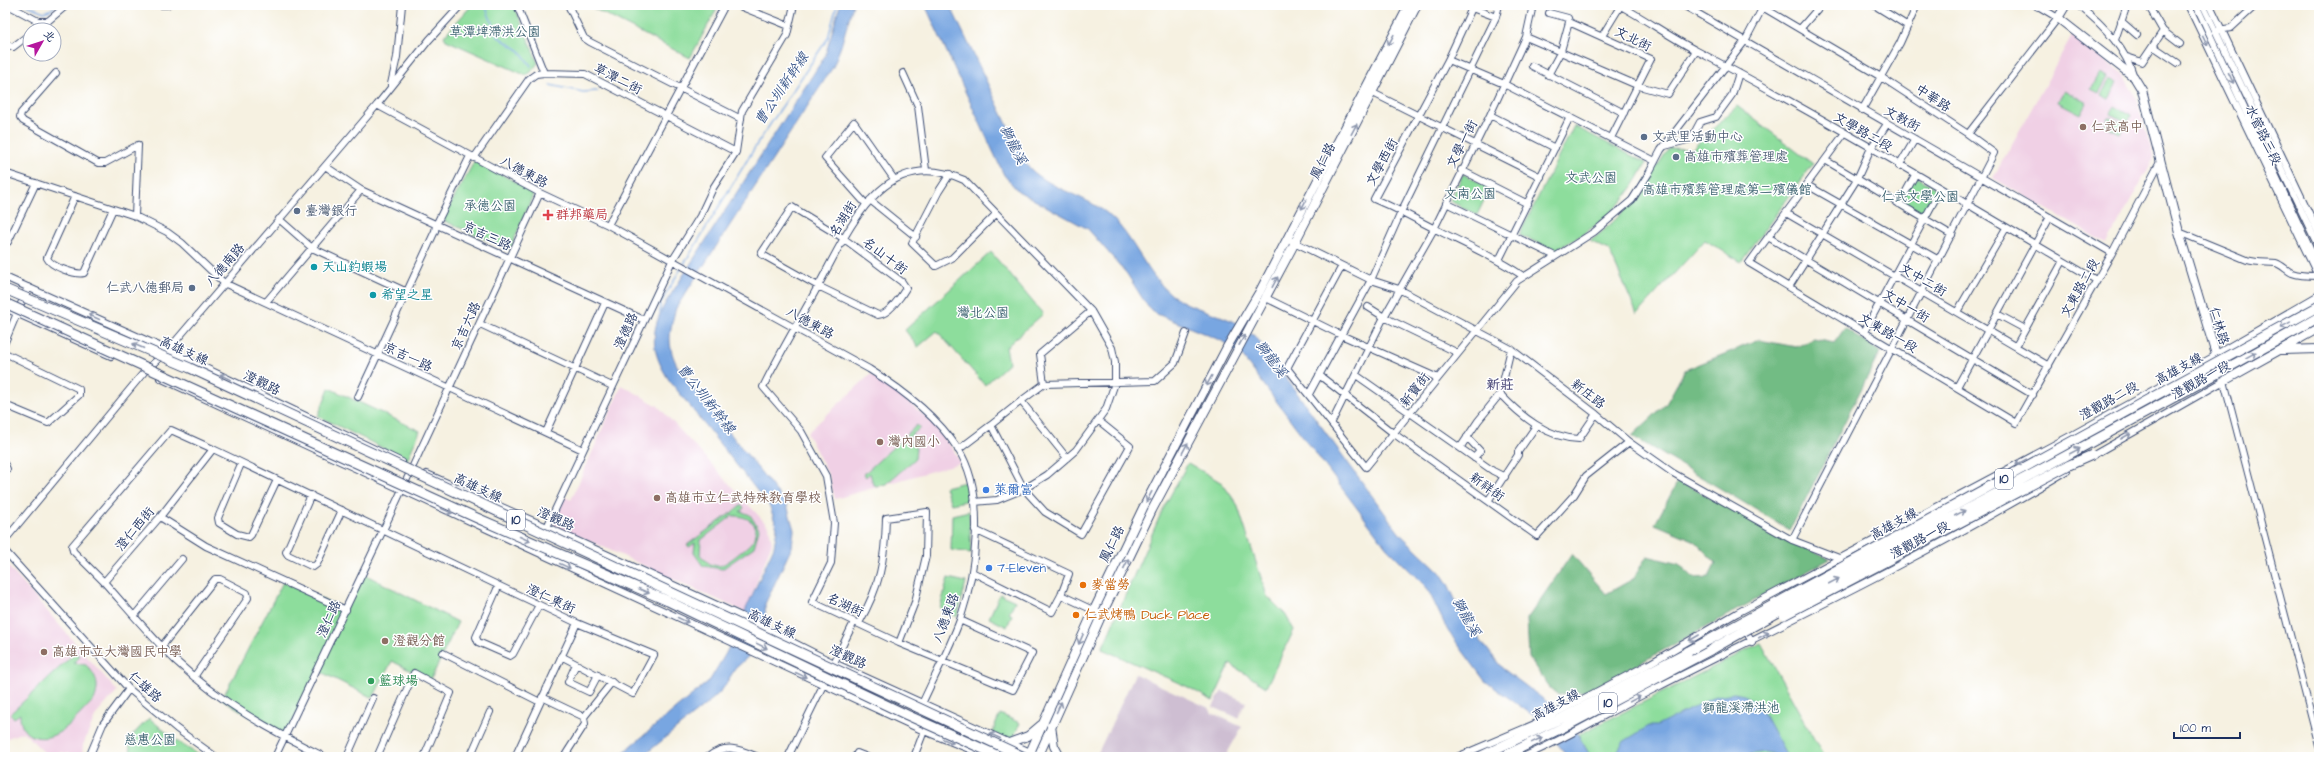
<svg xmlns="http://www.w3.org/2000/svg" width="2324" height="762" font-family="'Architects Daughter','LXGW WenKai TC',sans-serif">
<rect width="100%" height="100%" fill="#fff"/>
<filter id="ink" filterUnits="userSpaceOnUse"><feTurbulence type="fractalNoise" baseFrequency=".025" numOctaves="2"/><feDisplacementMap in="SourceGraphic" scale="8" xChannelSelector="R" yChannelSelector="G"/><feConvolveMatrix kernelMatrix="1 2 1 2 8 2 1 2 1" color-interpolation-filters="sRGB"/></filter>
<filter id="wash" filterUnits="userSpaceOnUse"><feTurbulence type="fractalNoise" baseFrequency=".012" numOctaves="4" result="noise"/><feDisplacementMap in="SourceGraphic" scale="16" xChannelSelector="R" yChannelSelector="G"/><feGaussianBlur stdDeviation="0.9" result="paint"/><feColorMatrix in="noise" values="0 0 0 0 0 0 0 0 0 0 0 0 0 0 0 0 0 1.4 0 .05"/><feComposite in="paint" operator="in"/></filter>
<g filter="url(#wash)">
<rect width="100%" height="100%" fill="#f6f1e1"/>
<!-- built -->
<path fill="#f0d0e5" d="M2072,36L2123,74L2135,96L2154,158L2107,244L1993,178Z
M871,374L892,388L933,423L954,451L960,463L835,499L829,476L807,433Z
M622,385L658,406L769,527L772,543L745,612L553,524L565,497L571,500Z
M6,564L117,691L96,715L83,745L82,756L60,752L56,756L46,754L23,732L5,739Z"/>
<!-- industrial -->
<path fill="#cebed2" d="M1135,674L1209,708L1212,713L1242,727L1225,757H1096Z
M1222,691L1246,702L1238,718L1213,707Z"/>
<!-- green -->
<path fill="#8ddd9c" stroke="#54867d" fill-rule="evenodd" d="M472,5H514L538,63L530,73L525,75L446,40L444,36Z
M587,5H719L690,58Z
M2100,73L2108,77L2099,93L2091,89Z
M2110,79L2118,83L2109,99L2101,95Z
M2064,90L2087,103L2081,114L2058,102Z
M1737,106L1813,164L1741,262L1705,240L1637,314L1609,250L1590,241C1625,216 1646,184 1669,148L1692,149Z
M2115,106L2131,115L2127,123L2111,114Z
M2109,117L2125,125L2120,133L2104,125Z
M1574,126L1646,163C1626,206 1596,229 1555,250L1519,235Z
M475,160L534,192L510,250L442,220Z
M1463,174L1490,188L1477,215L1450,201Z
M1915,176L1939,190L1924,218L1900,204Z
M991,252L1043,314L1006,347L1009,363L985,385L937,331L918,347L905,330Z
M329,388L420,431L407,460L318,416Z
M917,425L920,428L906,440L911,442L916,448L915,459L886,484L876,486L873,484L870,473L866,477L864,474Z
M1188,463L1222,483L1237,504L1267,596L1285,614L1294,630L1266,687L1230,664L1213,701L1188,687L1102,649L1162,511Z
M965,482L970,500L951,504L945,487Z
M742,505L744,508L740,511L750,515L759,529L754,547L722,569L703,566L694,553L695,543L689,547L687,545ZM732,516C745,515 762,523 754,539C750,546 729,562 722,565C718,567 713,565 710,564L700,555L701,540Z
M969,511L971,553L951,550L952,515Z
M362,573L458,622L430,681L392,661L373,698L317,670L285,738L222,699L283,582L345,609Z
M948,578L966,582L957,617L940,608Z
M1000,594L1015,601L1009,613L1012,615L1007,627L989,618Z
M1761,643L1824,757H1591L1578,735Z
M76,652L80,657L73,663L86,665C97,675 100,686 94,700C77,716 56,747 30,735C22,731 20,722 20,714L14,718L10,714Z
M1000,714L1020,723L1013,739L1010,741L992,733Z
M149,718L178,742L202,757H132L128,740Z"/>
<!-- forest -->
<path fill="#72bc84" stroke="#467671" d="M1845,328L1880,352L1790,530L1632,436L1666,404L1685,370L1759,340L1796,347L1814,339L1834,343Z
M1678,481L1830,559L1589,691L1558,695L1549,687L1529,658L1527,619L1572,554L1606,594L1633,579L1647,556L1679,564L1694,578L1709,577L1716,563L1693,540L1655,524Z"/>
<!-- water -->
<path fill="#78a6e1" stroke="#4a6aa0" d="M840,5H853L841,46L833,67L676,308C669,332 666,346 679,369L787,505L794,530L792,547L765,604L766,629L753,652L735,669L722,690L715,697L642,757H618L710,680L726,653L774,547L777,528L770,507L669,380C651,352 649,332 666,302L825,56Z
M925,5H950L1026,164C1047,189 1083,194 1108,214C1134,236 1145,274 1172,295C1191,309 1216,312 1236,323C1243,327 1249,333 1256,337L1400,534L1440,572L1448,584L1464,619L1502,668L1555,708L1578,735L1591,757H1568L1538,719L1485,681L1448,631L1427,588L1387,548L1243,357L1222,341L1157,314L1148,307L1127,274L1088,229L1018,191L1004,175Z
M1734,693L1744,695L1759,705L1787,757L1765,752L1732,757H1620L1618,750L1623,742L1649,726H1657L1716,696Z"/>
<g fill="none" stroke-linecap="round" stroke-linejoin="round">
<!-- stream -->
<path stroke="#78a6e1" stroke-width="1.5" d="M27,5L44,12L52,9L55,5
M485,5L497,36L520,51L531,66
M550,85L583,92L598,91
M684,264L757,144L828,38L837,5
M660,313V304L682,267"/>
</g>
</g>
<g filter="url(#ink)">
<g fill="none" stroke-linecap="round" stroke-linejoin="round">
<!-- major-tunnel -->
<path stroke="#cacac7" stroke-width="8" stroke-dasharray="8 4" stroke-linecap="butt" d="M2251,350L2265,342L2269,331"/>
<!-- minor casing -->
<g stroke="#3c4c72" stroke-width="8">
<path id="minor" d="M8,5L38,21H48L67,5
M132,5H167
M517,5L544,73
M568,5L584,38L590,42L741,119
M737,5L789,26
M1619,5C1645,19 1670,37 1697,51C1833,122 1964,203 2096,280
M1683,5L2112,253
M1759,5L1881,77L1968,134L1994,153L1792,540
M1874,5L1908,26
M2078,5C2103,24 2125,47 2134,77
M2188,5L2319,278
M2196,5L2319,268
M2203,5L2319,248
M2210,5L2319,234
M1549,13L1568,18L1569,22
M1496,17L1472,8L1448,60L1374,199C1396,208 1415,219 1435,229C1465,244 1495,257 1523,276
M2121,21L2137,35
M1800,29L1821,5
M36,30L48,21
M2218,30L2231,28L2256,5
M2163,31L2180,44
M1602,36L1621,5
M1526,37L1639,86L1668,94L1696,51
M2115,40L2127,5
M5,44L13,47L30,34
M2153,46L2178,63
M2127,57L2142,62L2163,31L2148,5
M1448,60L1504,84L1655,161
M1532,66L1624,113
M56,73L21,113L20,117L23,121L98,163H105L138,145
M903,73L918,106L926,170
M1548,75L1561,51L1569,22L1651,59L1611,138
M391,84L397,57L402,5
M1369,91L1541,177
M377,105L540,193L608,225L869,369C903,390 936,415 958,449C987,494 976,572 960,620C947,655 928,688 914,722
M1862,110L1900,43L1917,5
M1490,115L1555,148
M1844,134L1749,263L2016,423L2112,253L2160,162
M1968,134L2058,18L2038,6
M1665,146L1691,139L1700,122L1716,117L1732,95L1739,73
M474,158L529,79L536,74L544,73L585,74L736,152
M1825,160L1952,235
M325,166L361,190L644,320
M1899,166L1915,139
M1461,170L1528,204
M5,173L135,216L167,232L182,243L224,283L583,450
M950,174L939,191L912,243L936,266L952,258L996,214
M1807,185L1939,260
M75,196L47,258C51,267 76,275 84,273L113,209
M870,200L916,237
M865,203L825,158L854,122L894,179
M1446,203L1555,256
M1899,204L1915,175
M792,207L843,238L902,282L906,288C901,297 888,315 878,315L818,286L761,254Z
M1786,213L2049,366
M135,216L138,145
M279,219L312,248L407,292
M608,225L725,5
M2179,232L2247,260C2257,263 2266,262 2276,263C2282,265 2286,270 2292,273C2300,276 2310,276 2318,276
M1768,237L2033,395
M1292,241L1371,280L1399,289L1511,349L1596,414L1629,442L1673,473L1792,540L1839,558L1849,567
M5,243L8,242L36,183
M1499,260L1570,117
M1342,266L1287,368L1366,467L1517,281L1594,232L1632,200L1649,173L1661,150L1745,41L1764,5
M5,277L168,350L402,462
M1789,287L1857,179L1871,148L1887,124
M1266,298L1341,335L1438,378
M266,302L361,190
M1368,307L1384,317L1458,353
M5,308L111,356
M1091,311L1040,354L1044,384L1155,381L1175,363L1186,333
M1957,312L2006,228
M1997,314L2025,329
M480,324L612,386
M1864,332L1940,190
M5,342L28,287
M2016,346L2063,261
M5,353L79,389V395L48,423L5,405
M1319,375L1393,433L1537,536L1574,495L1586,476L1629,442
M1356,375L1493,471L1505,477
M160,378L924,731L989,757
M2198,379L2220,366
M1957,387L2050,217
M1309,394L1371,280L1402,210L1496,17L1499,5
M1500,394C1521,416 1547,438 1579,439L1596,414
M358,397L435,231L436,225L470,156
M1021,401L1044,384
M1332,422L1384,317L1434,229L1490,115L1526,37L1533,5
M546,432L605,303
M1467,437L1480,451L1474,458
M1460,448L1478,421L1500,394L1511,349
M958,450L991,425
M2090,457L2224,381L2319,746
M1067,458L1021,401L991,425L1024,489L1045,512L1081,534L1130,446L1099,421
M241,464L218,518L219,523L237,534L249,537L251,535L277,480
M5,465L7,469L5,472
M427,474L547,527L743,617L834,663L1041,757
M311,495L286,552L288,555L313,567L317,564L342,510
M1488,501L1518,455V452L1536,426
M160,517L206,546L346,610
M547,527L672,261L700,216L713,188L736,152L742,111L787,35L794,5
M5,540L145,371L168,350L377,105L429,40L461,5
M5,551L129,689L177,729L216,757
M972,572L1052,612L1061,595L1069,574L975,530
M104,582L73,551L72,546L171,430L213,449
M498,587L476,637L478,642L510,656L513,654L539,605
M1061,595L1097,612
M134,616L182,559
M960,620L1032,653L1013,690L899,643L812,602L831,563L834,523L826,476L801,431L763,387C780,353 799,321 817,288C849,230 882,143 964,180L1091,311L1112,348L1115,362V383L1106,409L1076,450L1047,475L1024,489L997,500L974,502
M859,623C880,586 885,561 886,518L927,512L926,556L915,602L899,643
M1744,627L1752,642
M162,646L215,579H220L247,593L248,598L194,677
M443,653L540,702
M561,656L633,694L654,655L577,623
M576,664L568,682L589,692L598,675
M542,697L584,717L585,724L564,757
M584,717L612,682
M89,757L103,724L129,689
M275,757L386,524L540,193
M325,757C271,731 220,702 176,661C151,637 128,609 104,582L160,517L213,449L577,623L515,757
M347,757L373,698
M377,757L414,673L451,693L424,757
M470,757L490,712
M708,757C726,743 739,749 758,757
M788,757L854,622
M855,757L857,753L867,757
M914,757L924,731
M1457,757L1537,723L1647,665L1737,613L2072,435L2215,356
M1523,757C1570,737 1612,710 1658,687C1795,618 1934,551 2067,471"/>
</g>
<!-- major casing -->
<g stroke="#3c4c72" stroke-width="10">
<path id="major" d="M2066,5L2058,18L2134,77L2142,90L2179,232L2224,381L2319,328
M2038,6L2049,5
M2282,350L2319,349
M2215,356L2319,296
M1051,726L1054,746L1060,757
M924,731L947,726L1012,757
M1009,743L1028,736L1041,725
M1028,757L1094,610L1143,508L1227,347L1260,291L1409,5
M1038,757L1102,614L1152,510L1291,250L1417,5"/>
</g>
<!-- highway casing -->
<g stroke="#3c4c72" stroke-width="11">
<path id="highway" d="M1479,757L1562,718L1689,651
M1502,757L1568,725L1714,648"/>
</g>
<!-- minor -->
<use href="#minor" stroke="#fff" stroke-width="6"/>
<!-- major -->
<use href="#major" stroke="#fff" stroke-width="8"/>
<!-- highway -->
<use href="#highway" stroke="#fff" stroke-width="9"/>
<!-- highway-bridge casing -->
<g stroke="#3c4c72" stroke-width="11" stroke-linecap="butt">
<path id="highway-bridge" d="M5,289L190,368L1024,757
M5,303L477,518L668,601L907,715L1001,757
M1784,615L2067,466L2092,455
M1714,648C1914,535 2119,430 2319,317
M1689,651L2319,306"/>
</g>
<!-- highway-bridge -->
<use href="#highway-bridge" stroke="#fff" stroke-width="9"/>
</g>
<!-- one-way arrows -->
<defs><path id="oneway-shaft" d="M-6 0H5M1.5-3L5.5 0L1.5 3" fill="none" stroke-width="1.6" stroke-linecap="round" stroke-linejoin="round"/></defs>
<g stroke="#8d97ae">
<use href="#oneway-shaft" transform="translate(1391 40) rotate(118)"/>
<use href="#oneway-shaft" transform="translate(2205 40) rotate(64)"/>
<use href="#oneway-shaft" transform="translate(2231 78) rotate(65)"/>
<use href="#oneway-shaft" transform="translate(1354 129) rotate(-62)"/>
<use href="#oneway-shaft" transform="translate(1304 204) rotate(117)"/>
<use href="#oneway-shaft" transform="translate(1275 282) rotate(-62)"/>
<use href="#oneway-shaft" transform="translate(94 317) rotate(-156)"/>
<use href="#oneway-shaft" transform="translate(2285 325) rotate(151)"/>
<use href="#oneway-shaft" transform="translate(1242 340) rotate(-61)"/>
<use href="#oneway-shaft" transform="translate(138 346) rotate(-157)"/>
<use href="#oneway-shaft" transform="translate(2251 355) rotate(-29)"/>
<use href="#oneway-shaft" transform="translate(225 377) rotate(-154)"/>
<use href="#oneway-shaft" transform="translate(1209 381) rotate(118)"/>
<use href="#oneway-shaft" transform="translate(2126 436) rotate(-30)"/>
<use href="#oneway-shaft" transform="translate(1185 448) rotate(-62)"/>
<use href="#oneway-shaft" transform="translate(2075 451) rotate(-28)"/>
<use href="#oneway-shaft" transform="translate(2021 462) rotate(152)"/>
<use href="#oneway-shaft" transform="translate(1149 497) rotate(118)"/>
<use href="#oneway-shaft" transform="translate(447 511) rotate(25)"/>
<use href="#oneway-shaft" transform="translate(1960 513) rotate(-28)"/>
<use href="#oneway-shaft" transform="translate(525 539) rotate(24)"/>
<use href="#oneway-shaft" transform="translate(1126 564) rotate(-64)"/>
<use href="#oneway-shaft" transform="translate(565 566) rotate(25)"/>
<use href="#oneway-shaft" transform="translate(1834 581) rotate(-28)"/>
<use href="#oneway-shaft" transform="translate(644 591) rotate(24)"/>
<use href="#oneway-shaft" transform="translate(683 620) rotate(25)"/>
<use href="#oneway-shaft" transform="translate(1764 635) rotate(-28)"/>
<use href="#oneway-shaft" transform="translate(1694 638) rotate(150)"/>
<use href="#oneway-shaft" transform="translate(1081 639) rotate(114)"/>
<use href="#oneway-shaft" transform="translate(762 646) rotate(26)"/>
<use href="#oneway-shaft" transform="translate(801 675) rotate(25)"/>
<use href="#oneway-shaft" transform="translate(1635 699) rotate(-28)"/>
<use href="#oneway-shaft" transform="translate(1059 707) rotate(-65)"/>
<use href="#oneway-shaft" transform="translate(995 736) rotate(-155)"/>
<use href="#oneway-shaft" transform="translate(1537 740) rotate(-26)"/>
<use href="#oneway-shaft" transform="translate(948 741) rotate(22)"/>
</g>
</g>
<!-- markers -->
<g fill="#8d6e63" stroke="#fff" stroke-width="1.5">
<circle cx="2083" cy="127" r="4"/>
<circle cx="880" cy="442" r="4"/>
<circle cx="657" cy="498" r="4"/>
<circle cx="385" cy="641" r="4"/>
<circle cx="44" cy="652" r="4"/>
</g>
<g fill="#5c6f8a" stroke="#fff" stroke-width="1.5">
<circle cx="1644" cy="137" r="4"/>
<circle cx="1676" cy="157" r="4"/>
<circle cx="297" cy="211" r="4"/>
<circle cx="192" cy="288" r="4"/>
</g>
<path fill="#e0444e" stroke="#fff" stroke-width="1.5" d="M546 209h4v4h4v4h-4v4h-4v-4h-4v-4h4z"/>
<g fill="#0f9aa8" stroke="#fff" stroke-width="1.5">
<circle cx="314" cy="267" r="4"/>
<circle cx="373" cy="295" r="4"/>
</g>
<g fill="#3f7fe0" stroke="#fff" stroke-width="1.5">
<circle cx="986" cy="490" r="4"/>
<circle cx="989" cy="568" r="4"/>
</g>
<g fill="#e8710a" stroke="#fff" stroke-width="1.5">
<circle cx="1083" cy="585" r="4"/>
<circle cx="1076" cy="615" r="4"/>
</g>
<circle fill="#2e9e5b" stroke="#fff" stroke-width="1.5" cx="371" cy="681" r="4"/>
<g text-anchor="middle" dominant-baseline="central" stroke-width="3" stroke-linejoin="round" paint-order="stroke">
<!-- shield labels -->
<g fill="#fff" stroke="#5f6d8e" stroke-width="1">
<rect x="1995" y="469" width="18" height="20" rx="3"/>
<rect x="507" y="510" width="18" height="20" rx="3"/>
<rect x="1599" y="693" width="18" height="20" rx="3"/>
</g>
<g font-size="12" font-weight="bold" fill="#1b2f5e">
<text x="2004" y="479">10</text>
<text x="516" y="520">10</text>
<text x="1608" y="703">10</text>
</g>
<!-- park labels -->
<g font-size="13" fill="#3d6371" stroke="#fff">
<text x="495" y="32">草潭埤滯洪公園</text>
<text x="1591" y="178">文武公園</text>
<text x="1727" y="190">高雄市殯葬管理處第二殯儀館</text>
<text x="1470" y="194">文南公園</text>
<text x="1920" y="197">仁武文學公園</text>
<text x="490" y="206">承德公園</text>
<text x="983" y="313">灣北公園</text>
<text x="1741" y="708">獅龍溪滯洪池</text>
<text x="150" y="740">慈惠公園</text>
</g>
<!-- street labels -->
<g font-size="13" fill="#1b2f5e" stroke="#fff">
<text transform="translate(1633 39) rotate(26)">文北街</text>
<text transform="translate(618 79) rotate(27)">草潭二街</text>
<text transform="translate(1933 98) rotate(33)">中華路</text>
<text transform="translate(1902 119) rotate(28)">文教街</text>
<text transform="translate(1863 132) rotate(30)">文學路二段</text>
<text transform="translate(2263 135) rotate(64)">水管路三段</text>
<text transform="translate(1462 144) rotate(-63)">文學一街</text>
<text transform="translate(1323 161) rotate(-63)">鳳仁路</text>
<text transform="translate(1382 162) rotate(-62)">文學西街</text>
<text transform="translate(524 172) rotate(28)">八德東路</text>
<text transform="translate(843 219) rotate(-58)">名湖街</text>
<text transform="translate(487 236) rotate(25)">京吉三路</text>
<text transform="translate(885 256) rotate(37)">名山十街</text>
<text transform="translate(225 265) rotate(-49)">八德南路</text>
<text transform="translate(1923 280) rotate(30)">文中二街</text>
<text transform="translate(2080 288) rotate(-61)">文東路二段</text>
<text transform="translate(1906 306) rotate(31)">文中一街</text>
<text transform="translate(810 323) rotate(29)">八德東路</text>
<text transform="translate(466 326) rotate(-65)">京吉六路</text>
<text transform="translate(2219 326) rotate(74)">仁林路</text>
<text transform="translate(626 331) rotate(-65)">澄德路</text>
<text transform="translate(1888 333) rotate(30)">文東路一段</text>
<text transform="translate(184 351) rotate(24)">高雄支線</text>
<text transform="translate(408 357) rotate(25)">京吉一路</text>
<text transform="translate(2179 369) rotate(-29)">高雄支線</text>
<text transform="translate(2201 380) rotate(-29)">澄觀路一段</text>
<text transform="translate(262 383) rotate(26)">澄觀路</text>
<text transform="translate(1415 390) rotate(-52)">新寶街</text>
<text transform="translate(1588 394) rotate(38)">新庄路</text>
<text transform="translate(2109 401) rotate(-29)">澄觀路二段</text>
<text transform="translate(1487 487) rotate(36)">新祥街</text>
<text transform="translate(478 488) rotate(25)">高雄支線</text>
<text transform="translate(556 519) rotate(24)">澄觀路</text>
<text transform="translate(1894 524) rotate(-29)">高雄支線</text>
<text transform="translate(135 529) rotate(-50)">澄仁西街</text>
<text transform="translate(1920 540) rotate(-28)">澄觀路一段</text>
<text transform="translate(1112 544) rotate(-64)">鳳仁路</text>
<text transform="translate(551 599) rotate(25)">澄仁東街</text>
<text transform="translate(845 605) rotate(25)">名湖街</text>
<text transform="translate(946 618) rotate(-70)">八德東路</text>
<text transform="translate(329 619) rotate(-65)">澄仁路</text>
<text transform="translate(772 624) rotate(25)">高雄支線</text>
<text transform="translate(848 657) rotate(25)">澄觀路</text>
<text transform="translate(145 687) rotate(42)">仁雄路</text>
<text transform="translate(1556 705) rotate(-28)">高雄支線</text>
</g>
<!-- education labels -->
<g font-size="13" fill="#785e54" stroke="#fff" text-anchor="start">
<text x="2091" y="127">仁武高中</text>
<text x="888" y="442">灣內國小</text>
<text x="665" y="498">高雄市立仁武特殊教育學校</text>
<text x="393" y="641">澄觀分館</text>
<text x="52" y="652">高雄市立大灣國民中學</text>
</g>
<!-- service labels -->
<g font-size="13" fill="#4e5e75" stroke="#fff" text-anchor="start">
<text x="1652" y="137">文武里活動中心</text>
<text x="1684" y="157">高雄市殯葬管理處</text>
<text x="305" y="211">臺灣銀行</text>
<text x="184" y="288" text-anchor="end">仁武八德郵局</text>
</g>
<!-- health labels -->
<g font-size="13" fill="#be3a42" stroke="#fff" text-anchor="start">
<text x="556" y="215">群邦藥局</text>
</g>
<!-- culture labels -->
<g font-size="13" fill="#0d838f" stroke="#fff" text-anchor="start">
<text x="322" y="267">天山釣蝦場</text>
<text x="381" y="295">希望之星</text>
</g>
<!-- shop labels -->
<g font-size="13" fill="#366cbe" stroke="#fff" text-anchor="start">
<text x="994" y="490">萊爾富</text>
<text x="997" y="568">7-Eleven</text>
</g>
<!-- food labels -->
<g font-size="13" fill="#c56008" stroke="#fff" text-anchor="start">
<text x="1091" y="585">麥當勞</text>
<text x="1084" y="615">仁武烤鴨 Duck Place</text>
</g>
<!-- leisure labels -->
<g font-size="13" fill="#27864d" stroke="#fff" text-anchor="start">
<text x="379" y="681">籃球場</text>
</g>
<!-- water labels -->
<g font-size="14" font-style="italic" fill="#3c598c" stroke="#fff">
<text transform="translate(782 89) rotate(-56)">曹公圳新幹線</text>
<text transform="translate(1013 145) rotate(63)">獅龍溪</text>
<text transform="translate(1271 359) rotate(53)">獅龍溪</text>
<text transform="translate(706 399) rotate(52)">曹公圳新幹線</text>
<text transform="translate(1466 617) rotate(61)">獅龍溪</text>
</g>
<!-- neighbourhood labels -->
<g font-size="14" font-weight="bold" fill="#545380" stroke="#fff">
<text x="1500" y="385">新莊</text>
</g>
</g>
<!-- margin -->
<rect width="2324" height="762" fill="none" stroke="#fff" stroke-width="20"/>
<!-- north arrow -->
<g transform="translate(42 42) rotate(51)"><circle r="19" fill="#ffffff" stroke="#a4acbf"/>
<path d="M0-3L7 15L0 10L-7 15Z" fill="#b5179e"/>
<text y="-6" font-size="11" font-weight="bold" text-anchor="middle" fill="#1b2f5e">北</text>
</g>
<!-- scale -->
<path d="M2174 732v6h66v-6" fill="none" stroke="#1b2f5e" stroke-width="2"/>
<text x="2180" y="732" font-size="12" fill="#1b2f5e" stroke="#ffffff" stroke-width="3" paint-order="stroke">100 m</text>
</svg>
